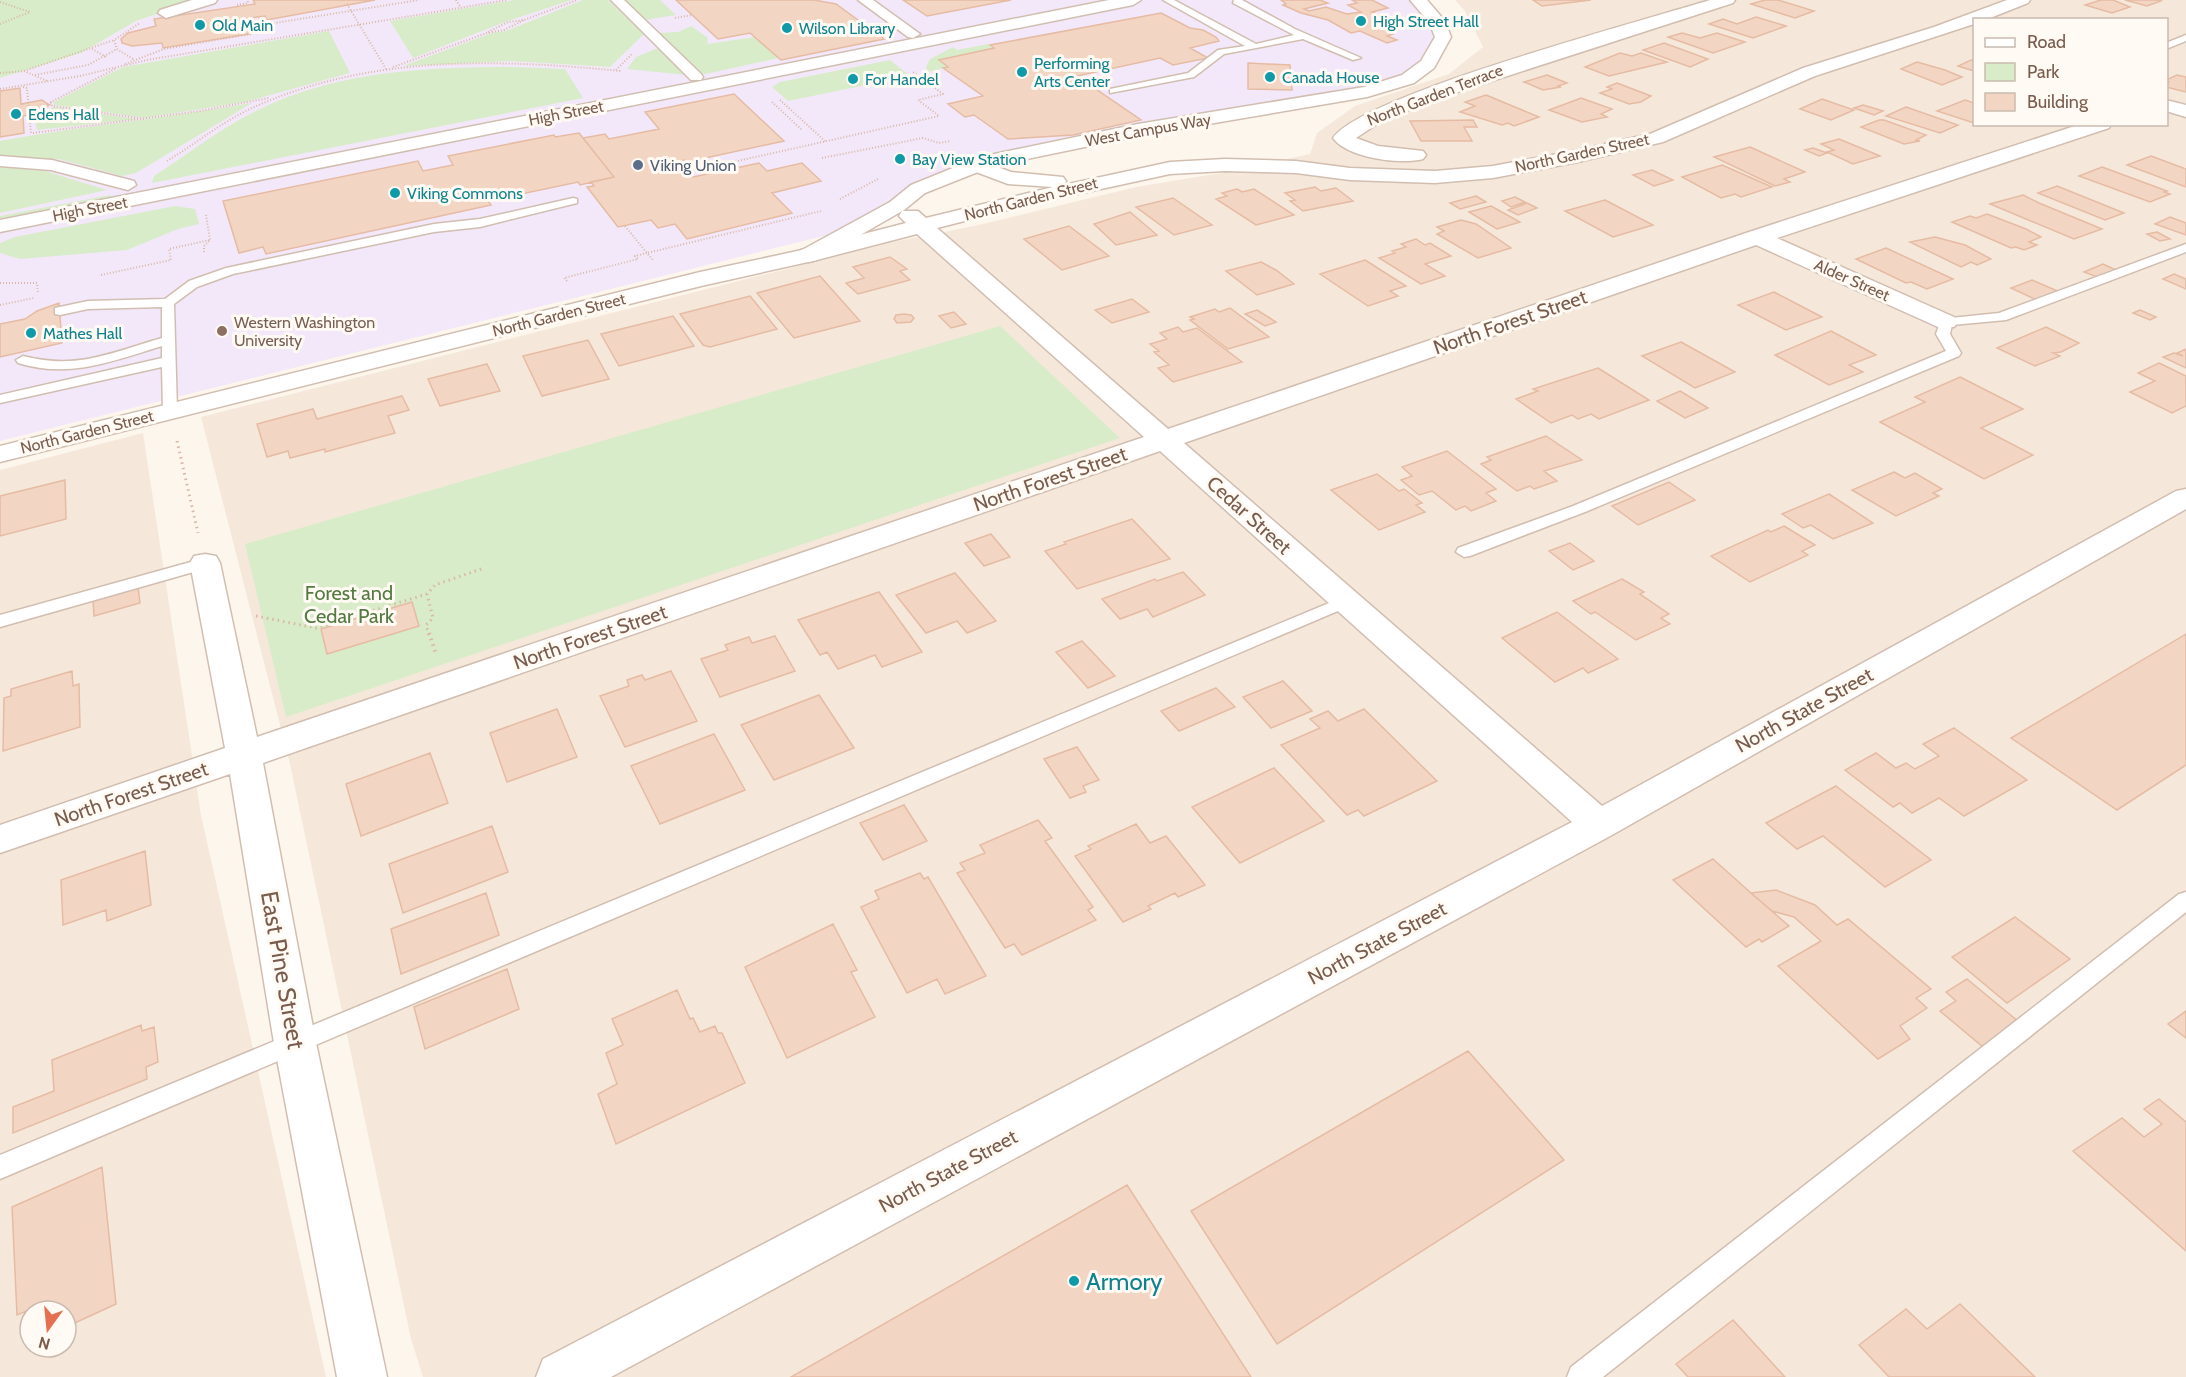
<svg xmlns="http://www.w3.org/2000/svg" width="2186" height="1377" font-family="Cabin,sans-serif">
<rect width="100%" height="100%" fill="#fdf6ec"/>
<!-- residential -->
<path fill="#f5e8da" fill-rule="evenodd" d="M1455,0H2186V1377H423L411,1339L290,764L201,417L893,242L979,225L1136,187L1227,172L1310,154L1317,133L1355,106L1449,74L1483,47L1465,11ZM1974,20H2166V124H1974Z
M143,433L201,815L326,1377H0V470ZM30,1311H66V1347H30Z"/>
<!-- education -->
<path fill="#f3e8fa" d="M198,0H1418L1443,37L1408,79L1054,146L918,189L888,220L0,441V78L81,53L136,21Z"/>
<!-- green -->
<path fill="#d8ecc9" d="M0,0H198L136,21L81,53L0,78Z
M515,0H572L505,22L413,58L390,21Z
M583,0H608L644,34L610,67L511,61L403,66L492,33L506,31Z
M624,0H660L676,15L645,20Z
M691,26L708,38L707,44L755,37L779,58L701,75L657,33L678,32Z
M329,31L350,73L245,102L144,118L54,105V102L123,67Z
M988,44L994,48L940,60L948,67L928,72L926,67L930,59L953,47L957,50Z
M658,48L687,75L627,69L636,57Z
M890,60L910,76L788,101L772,87L780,82Z
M512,67L565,69L583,98L152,183L154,176C188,154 222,127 258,110C336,71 426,67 512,67Z
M252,103L136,173L122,176L59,159L0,157V141C84,125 168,118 252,103Z
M53,107L137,119L37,130L35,120L45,118L44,114Z
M0,167L45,171L107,190L0,213Z
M110,195L111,198L0,220V216Z
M175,206L195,209L199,224L178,229L127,250L20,259L0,253V243L15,237Z
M1000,326L1120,438L286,717L245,544Z"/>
<!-- building -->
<path fill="#f3d5c3" stroke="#e6bba3" stroke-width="1.5" d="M253,0H375L267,20L265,16L243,19L249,34L163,48L162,43L132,46L122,43L121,39L128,33L156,26L154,19L255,4Z
M676,0H814L836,4L884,39L781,60L750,33L718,39Z
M903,0H1011L927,16Z
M1281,0H1320L1328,3L1304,9L1309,11L1326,7L1347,14L1361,12L1348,5L1357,3L1352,0H1372L1388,8L1372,12L1394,22L1386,24L1397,29L1387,31L1393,34L1387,36L1397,40L1387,43L1360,31L1351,33L1328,20L1301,13L1283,5L1286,4Z
M1533,0H1591L1542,6Z
M1765,0H1778L1814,11L1795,18L1751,4Z
M2101,0H2113L2130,7L2112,13L2085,5Z
M2125,0H2157L2161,1L2147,6Z
M1161,13L1190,28L1203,30L1216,37L1219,41L1190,48L1208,58L1173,65L1160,58L1077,76L1141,120L1073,135L1008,139L974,115L965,117L948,104L983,96L943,68L948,67L939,60L994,48L990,45Z
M1756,17L1786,26L1753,38L1709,24L1723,19L1737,24Z
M1682,33L1700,38L1717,33L1745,42L1713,53L1668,37Z
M1664,43L1708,59L1690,67L1643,50Z
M1620,53L1632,56L1641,53L1667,62L1609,76L1585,67Z
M1971,60L1974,61V71L1958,66Z
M1917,62L1945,70L1962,77L1942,85L1901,69Z
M1248,63L1290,65L1292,90L1248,89Z
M1547,75L1567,83L1558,86L1561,87L1543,90L1524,82Z
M2177,75L2186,77V92L2166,87L2169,82L2166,80Z
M1617,83L1651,96L1641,102L1629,104L1600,93L1612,89L1607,87Z
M20,88L21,104L42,100L49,105L43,112L23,116L24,133L0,137V91Z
M734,94L784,141L687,162L685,160L669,163L675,169L684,167L693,177L759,163L767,171L802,163L821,181L772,193L792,213L687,239L675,224L658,228L651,220L618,227L587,187L594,186L591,182L614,177L583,138L605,134L609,139L659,129L645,112Z
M1486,95L1539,117L1514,126L1508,123L1502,125L1460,112L1475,106L1465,102Z
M1581,98L1612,109L1601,114L1607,117L1582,122L1549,110Z
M1822,99L1854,110L1831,120L1800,109Z
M1965,100L1974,103V123L1937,111Z
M1863,105L1883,111L1874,115L1854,108Z
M1906,107L1958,125L1940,133L1886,116Z
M1473,120L1477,127H1464L1472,141H1421L1410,121Z
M1879,120H1884L1926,135L1916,140L1920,141L1904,144L1861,127Z
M579,133L614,177L580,185L578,182L488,201L491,205L266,254L263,247L239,253L223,201L418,161L423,171L453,165L448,156L554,135L555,137Z
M1839,139L1880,156L1853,164L1827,152L1834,150L1821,144Z
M1750,147L1805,172L1784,179L1790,182L1775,186L1714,157Z
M1813,148L1827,153L1819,156L1805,150Z
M2151,156L2186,169V187L2127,165Z
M1722,165L1772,187L1741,197L1735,194L1721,198L1682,177Z
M2102,167L2167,191L2164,192L2170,194L2150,202L2079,176Z
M1652,170L1673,180L1654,186L1633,175Z
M2057,186L2124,213L2105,220L2038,193Z
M1315,187L1321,191L1336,188L1353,201L1303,211L1290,201L1295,200L1285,193Z
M1237,189L1242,192L1254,189L1294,215L1256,225L1216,199L1227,196L1222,193Z
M2023,195L2039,203L2102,229L2074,239L1990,204Z
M1476,196L1486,202L1460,209L1450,203Z
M1515,197L1525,202L1511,207L1502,201Z
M1173,198L1212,225L1174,235L1136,207Z
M1605,200L1653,225L1613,237L1565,211Z
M1527,203L1537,208L1518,215L1508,210Z
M1491,206L1520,222L1497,229L1469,212Z
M1130,212L1157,235L1116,245L1094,224Z
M1987,214L2026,229L2041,237L2029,242L2037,245L2024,250L2016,247L2011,248L1952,222L1970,216L1976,218Z
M2170,217L2186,223V235L2155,224Z
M1461,220L1476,224L1511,248L1478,258L1437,234L1444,231L1437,227Z
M1069,226L1109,256L1062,270L1024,239Z
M2157,232L2170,239L2160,241L2147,234Z
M1935,237L1965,245L1991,259L1977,265L1971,262L1961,267L1910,242Z
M1416,239L1425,245L1430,243L1451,256L1425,264L1445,276L1421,284L1379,258L1395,253L1392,251L1406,247L1401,244Z
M1886,248L1953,279L1927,289L1911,282L1906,283L1856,259Z
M890,257L907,269L900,271L910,280L858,294L846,283L864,278L853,267Z
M1365,260L1406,286L1390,291L1398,296L1368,306L1320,274Z
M1261,262L1276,270L1294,284L1257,295L1226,271Z
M2103,264L2116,270L2097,277L2084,272Z
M2174,274L2186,279V289L2163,279Z
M820,276L860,321L794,338L757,293Z
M2032,280L2062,293L2041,302L2011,288Z
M1774,292L1822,317L1786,330L1738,305Z
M750,296L777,329L710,347L703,345L680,314Z
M1132,299L1149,312L1112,323L1095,310Z
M59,303L62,343L0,357V324L25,319L37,311Z
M1230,308L1269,337L1228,349L1190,320L1194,319L1190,317L1215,309L1219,312Z
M1257,310L1276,322L1265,326L1245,314Z
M2140,310L2156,317L2150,320L2133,313Z
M954,312L966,324L951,328L939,316Z
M904,314L911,315L914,318L911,322L897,323L894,319L896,315Z
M673,316L694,346L619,366L601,334Z
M1178,327L1183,332L1197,328L1242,362L1173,382L1158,368L1169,365L1154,352L1159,351L1150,344L1167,339L1160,333Z
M2046,327L2079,343L2061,352L2053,353L2060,356L2035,366L1997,348Z
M1831,331L1876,355L1849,365L1863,372L1829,385L1775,355Z
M588,340L609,379L542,396L523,356Z
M1681,342L1735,372L1695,388L1642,356Z
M2186,349V368L2163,357L2174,353L2183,356L2177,353Z
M2159,363L2186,376V406L2172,413L2130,392L2155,381L2138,373Z
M487,364L500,391L440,406L428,379Z
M1598,368L1649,400L1599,419L1591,414L1578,419L1572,415L1551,423L1516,399L1538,391L1533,389Z
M1960,377L2023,409L1981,428L2033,455L1984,479L1880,422L1925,402L1915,397Z
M1680,391L1708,408L1685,418L1657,401Z
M402,396L409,410L388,416L395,433L325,452V449L290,458L288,451L267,457L257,424L313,409L317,419Z
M1546,436L1582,460L1544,471L1557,481L1534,489L1530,486L1517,491L1481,464L1491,460L1487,457Z
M1447,451L1496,489L1486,493L1496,501L1471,511L1465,506L1456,510L1432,491L1419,495L1401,480L1412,476L1402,467Z
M1894,472L1905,478L1915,473L1942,489L1933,493L1939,496L1896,516L1852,490Z
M1377,474L1399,491L1404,489L1422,503L1416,505L1425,512L1379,530L1331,490Z
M65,480L66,519L0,536V496Z
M1669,482L1695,500L1638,525L1612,506Z
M1829,494L1873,523L1833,539L1811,525L1803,528L1782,514Z
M1132,519L1170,559L1077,589L1045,551L1066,544L1064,542Z
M1784,526L1815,545L1802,551L1808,555L1750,582L1711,556L1768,530L1771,532Z
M991,534L1010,557L984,566L965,543Z
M1570,543L1594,561L1573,570L1549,551Z
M1183,572L1205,595L1153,617L1147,609L1120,619L1102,599L1155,579L1157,581Z
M955,573L996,621L967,633L957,621L926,633L896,595Z
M1622,579L1644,592L1640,594L1669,614L1661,618L1670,624L1636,640L1595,612L1591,614L1573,601Z
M138,587L140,603L94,616L93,599Z
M879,592L922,652L882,667L875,655L838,669L827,652L820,655L798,620Z
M412,602L419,626L327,654L321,629Z
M1557,612L1618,659L1588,673L1583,668L1555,682L1502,638Z
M2186,634V765L2117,810L2011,738Z
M775,636L795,671L720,697L701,659L728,650L725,645L749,637L752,643Z
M1082,641L1115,676L1088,688L1056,652Z
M72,671L73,686L79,684L80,727L3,751L4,698L11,696V689Z
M671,671L697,721L625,747L600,696L629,686L627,680L642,675L645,680Z
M1283,681L1312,711L1271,728L1243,697Z
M1216,688L1235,707L1179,731L1161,711Z
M819,695L854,748L774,780L741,725Z
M557,709L577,757L507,782L490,733Z
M1364,709L1437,781L1364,816L1358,810L1347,815L1281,745L1320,728L1310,719L1328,711L1338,721Z
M1954,728L2027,780L1964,816L1939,798L1912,813L1900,803L1893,807L1845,770L1876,753L1896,768L1906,763L1915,769L1939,756L1923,744Z
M714,734L745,790L660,824L631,766Z
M1077,747L1099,780L1083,786L1086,792L1070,798L1044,759Z
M430,753L448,803L361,836L346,784Z
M1274,768L1324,821L1240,863L1192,807Z
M1836,786L1931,860L1885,887L1823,836L1797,849L1766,823Z
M904,805L927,841L883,860L860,823Z
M1038,820L1052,838L1045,841L1093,907L1088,910L1096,920L1022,955L1014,944L1005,948L957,873L965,870L960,863L985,853L980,845Z
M1136,824L1150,843L1166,836L1205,885L1178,897L1175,893L1148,906L1151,909L1123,922L1075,856L1091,849L1088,846Z
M492,826L508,872L403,913L389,864Z
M145,851L151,905L107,921L106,910L63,925L61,880Z
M1713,859L1751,893L1789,926L1762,942L1759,939L1746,947L1673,880Z
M920,873L924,879L928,877L986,976L945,994L937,979L907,993L861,907L879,899L875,891Z
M1776,890L1815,905L1837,925L1848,919L1931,989L1916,998L1927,1008L1900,1026L1910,1039L1878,1059L1778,966L1821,941L1794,917L1772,911L1751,893Z
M486,893L499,935L401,974L391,929Z
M2015,917L2070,959L2007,1003L1952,957Z
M833,924L857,970L851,972L875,1017L787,1058L745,967Z
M507,969L519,1009L425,1049L414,1007Z
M1967,979L2019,1022L1983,1047L1940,1011L1956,1001L1946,992Z
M677,990L690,1019L693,1018L700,1032L715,1026L718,1033H722L745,1083L616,1144L598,1094L617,1084L606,1053L623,1045L612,1019Z
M2186,1011V1038L2168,1024Z
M141,1025L142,1031L154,1027L158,1062L146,1067L147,1079L13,1133V1107L54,1091L52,1060Z
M1468,1051L1564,1160L1277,1344L1191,1211Z
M2159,1099L2186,1122V1251L2073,1151L2122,1118L2144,1137L2162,1124L2144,1109Z
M102,1167L116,1304L66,1327V1311H30V1344L29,1310L17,1315L12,1207Z
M1127,1185L1251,1377H791Z
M1960,1304L2035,1377H1889L1859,1345L1906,1309L1927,1329Z
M1733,1320L1785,1377H1688L1676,1364Z"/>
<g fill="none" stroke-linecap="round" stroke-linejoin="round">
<!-- service casing -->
<g stroke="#d1beb0" stroke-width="3">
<path id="service" d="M1163,0H1174L1256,44L1294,35L1233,3L1234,0H1242L1295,29L1361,58L1353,60L1303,39L1224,54L1194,77L1110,93V89L1188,73L1218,50L1245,46Z
M2186,35V41L2166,49V43Z
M573,198L577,199V203L480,227L434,232L233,274L197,287L174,304L177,411L175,414H165L163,411L162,367L0,403V395L162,358V346C113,361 69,379 18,363L16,360L23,356C78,370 110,353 162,338V307L88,309L60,315L55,314V308L88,301L165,299L189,281L226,268L434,224L480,219Z
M2186,244V252L2006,320L1952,325L1950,334L1961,353L1959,356L1585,512L1470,556L1464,557L1456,552L1458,548L1573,506L1946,351L1936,334L1941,319L1999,313Z
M205,558L213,563L211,567L0,627V615Z
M1346,596L1354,601L1352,605L0,1179V1155Z
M2186,892V912L1603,1377H1567L1571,1367L2179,894Z"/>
</g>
<!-- pedestrian casing -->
<g stroke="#d1beb0" stroke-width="3">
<path id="pedestrian" d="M611,0H624L701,74L703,77L701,80H691Z
M858,0H873L920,34L913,38L908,37Z
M0,156L52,160L134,181L136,185L128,190L51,170L0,166Z"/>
</g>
<!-- minor casing -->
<g stroke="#d1beb0" stroke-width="3">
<path id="minor" d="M192,0H217L215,3L166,18L158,13L160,10Z
M1109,0H1141L1133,5L0,232V220Z
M1710,0H1735L1733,3L1430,101L1380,122L1356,138L1378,146L1423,151L1426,155L1423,159C1401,165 1347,158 1333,138C1363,95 1646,20 1710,0Z
M2007,0H2030L2028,3L1985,20H1974V24L1815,76L1663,142L1578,162L1493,178L1435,183L1350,180L1296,173L1225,171L1170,174L1032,204L937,228L1168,429L1749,232L2081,124H2111L2109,128L1777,238L1954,317L1958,322L1954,327H1938L1756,245L1184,443L1602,806L2176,491L2186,489V509L1612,835L611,1377H536L543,1359L1572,822L1160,451L263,763L316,1043L387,1377H337L274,1043L230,774L0,853V825L225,748L190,563L194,556L205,554L216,556L220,563L257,737L1144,437L917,234L809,262L801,260L798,255L801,250L906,223L899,216L902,211H918L926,218L1053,187L1008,184L968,169L965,165L968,161H982L1011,172L1063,177L1066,181L1064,185L1170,162L1225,159L1296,161L1350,168L1435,171L1493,166L1578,150L1650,134L1803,68L1934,27Z
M2166,100L2186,105V117L2166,111Z"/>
</g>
<!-- tertiary casing -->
<g stroke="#d1beb0" stroke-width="3">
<path id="tertiary" d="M1410,0H1427L1445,21L1451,37L1434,68L1414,83L1367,97L1138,136L993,166L925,193L904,210L817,260L701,286L0,462V446L700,272L802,250L890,202L911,185L980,157L1138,124L1364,87L1402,75L1421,61L1435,37L1429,22Z"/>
</g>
<!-- path-far2 -->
<path stroke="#d9b8a5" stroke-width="2" stroke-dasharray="1 2" stroke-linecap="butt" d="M456,0L461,8
M0,2L30,12L0,24
M347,4L386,69
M237,5L248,3V0
M675,18L692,15
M245,23H248L249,27L261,26
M253,25L261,22L259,17
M488,32L508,22L524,20L577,0
M92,49L106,57
M133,59L117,49L114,40L140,23
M125,64L164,49L251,34L262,25L419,0
M393,67L487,33L504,30L524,20
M115,69L51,102L52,106L145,119
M616,70L632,54
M24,71L114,40
M0,73L24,71L47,81
M35,75L88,65L117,49
M23,87L27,88L31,133
M0,89L80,76L147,60L507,0
M780,100L825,141
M772,102L802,130
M29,108L51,104
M33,133L200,111L269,98
M822,158L923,138L939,143L951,141
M167,161C198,142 227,118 261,104C375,55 499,59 621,71
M697,170L939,116L918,100L943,94L913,72
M840,199L878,179
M625,226L647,253L821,211
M204,252V246L210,240L206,215
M101,275L171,260L169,249L210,240
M567,281L564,278L638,259L635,256L647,253L653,260
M0,283H37L38,293
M0,305L34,298"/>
<!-- path-far1 -->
<path stroke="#d9b8a5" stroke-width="3" stroke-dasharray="1.5 4" stroke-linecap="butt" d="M177,441L198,533
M256,616L316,628L427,594
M429,635L426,625L433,618L427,594L435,585L484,568"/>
<!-- path -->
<path stroke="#d9b8a5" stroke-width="4" stroke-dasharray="1.5 4.5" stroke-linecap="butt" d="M429,633L436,654"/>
<!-- service -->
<use href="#service" fill="#fff" fill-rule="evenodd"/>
<!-- pedestrian -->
<use href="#pedestrian" fill="#fff" fill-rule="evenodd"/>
<!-- minor -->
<use href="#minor" fill="#fff" fill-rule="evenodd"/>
<!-- tertiary -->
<use href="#tertiary" fill="#fff" fill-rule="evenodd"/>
</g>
<!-- markers -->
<g fill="#0f9aa8" stroke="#fffaf3" stroke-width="2">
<circle cx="1361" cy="21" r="6"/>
<circle cx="200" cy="25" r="6"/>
<circle cx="787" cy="28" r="6"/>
<circle cx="1022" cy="72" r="6"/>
<circle cx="1270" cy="77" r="6"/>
<circle cx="853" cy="79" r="6"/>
<circle cx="16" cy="114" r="6"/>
<circle cx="900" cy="159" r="6"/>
<circle cx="395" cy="193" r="6"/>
<circle cx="31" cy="333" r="6"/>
<circle cx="1074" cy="1281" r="6"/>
</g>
<circle fill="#5c6f8a" stroke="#fffaf3" stroke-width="2" cx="638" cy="165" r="6"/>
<circle fill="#8d6e63" stroke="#fffaf3" stroke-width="2" cx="222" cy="331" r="6"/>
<g text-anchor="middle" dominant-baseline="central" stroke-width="6" stroke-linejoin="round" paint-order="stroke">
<!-- far-culture labels -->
<g font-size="16" fill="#0d838f" stroke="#fffaf3" text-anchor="start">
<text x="1373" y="21">High Street Hall</text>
<text x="212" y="25">Old Main</text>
<text x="799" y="28">Wilson Library</text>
<text x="1034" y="63">Performing<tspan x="1034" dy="18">Arts Center</tspan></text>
<text x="1282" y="77">Canada House</text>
<text x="865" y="79">For Handel</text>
<text x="28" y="114">Edens Hall</text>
<text x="912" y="159">Bay View Station</text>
<text x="407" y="193">Viking Commons</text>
<text x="43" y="333">Mathes Hall</text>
</g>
<!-- far-street labels -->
<g font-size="16" fill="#7a5c4d" stroke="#fffaf3">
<text transform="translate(1435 95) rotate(-21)">North Garden Terrace</text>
<text transform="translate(566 113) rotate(-11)">High Street</text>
<text transform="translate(1148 130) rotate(-10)">West Campus Way</text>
<text transform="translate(1582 153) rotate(-12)">North Garden Street</text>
<text transform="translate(1031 199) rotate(-14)">North Garden Street</text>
<text transform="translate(90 209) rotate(-11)">High Street</text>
<text transform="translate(1852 280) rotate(24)">Alder Street</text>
<text transform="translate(559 315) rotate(-14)">North Garden Street</text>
<text transform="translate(87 432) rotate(-14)">North Garden Street</text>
</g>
<!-- far-service labels -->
<g font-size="16" fill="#4e5e75" stroke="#fffaf3" text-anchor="start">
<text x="650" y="165">Viking Union</text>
</g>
<!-- far-education labels -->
<g font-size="16" fill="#785e54" stroke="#fffaf3" text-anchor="start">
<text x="234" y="322">Western Washington<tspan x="234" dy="18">University</tspan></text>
</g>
<!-- street labels -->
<g font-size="20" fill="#7a5c4d" stroke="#fffaf3">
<text transform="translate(1510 322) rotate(-19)">North Forest Street</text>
<text transform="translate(1050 479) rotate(-19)">North Forest Street</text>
<text transform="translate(1249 515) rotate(42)">Cedar Street</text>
<text transform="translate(590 637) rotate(-19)">North Forest Street</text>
<text transform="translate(1804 710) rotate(-29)">North State Street</text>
<text transform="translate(131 794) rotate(-19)">North Forest Street</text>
<text transform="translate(1377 943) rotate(-28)">North State Street</text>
<text transform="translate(948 1171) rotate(-28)">North State Street</text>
</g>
<!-- park labels -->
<g font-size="20" fill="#537a41" stroke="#fffaf3">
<text x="349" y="593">Forest and<tspan x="349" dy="23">Cedar Park</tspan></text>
</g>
<!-- near-street labels -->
<g font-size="24" fill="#7a5c4d" stroke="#fffaf3">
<text transform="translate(283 970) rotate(80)">East Pine Street</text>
</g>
<!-- near-culture labels -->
<g font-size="24" fill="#0d838f" stroke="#fffaf3" text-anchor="start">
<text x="1086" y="1281">Armory</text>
</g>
</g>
<!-- legend -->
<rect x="1973" y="18" width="195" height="108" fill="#fffaf3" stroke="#cabbb1" stroke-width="1.5"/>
<rect x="1985" y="38" width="30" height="9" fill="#ffffff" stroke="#cabbb1" stroke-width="1.5"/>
<text x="2027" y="48" font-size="18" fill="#7a5c4d">Road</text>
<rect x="1985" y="63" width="30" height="18" fill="#d8ecc9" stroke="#cabbb1" stroke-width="1.5"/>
<text x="2027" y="78" font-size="18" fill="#7a5c4d">Park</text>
<rect x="1985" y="93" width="30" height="18" fill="#f3d5c3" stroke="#cabbb1" stroke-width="1.5"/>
<text x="2027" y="108" font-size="18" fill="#7a5c4d">Building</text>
<!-- north arrow -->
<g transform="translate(48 1329) rotate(195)"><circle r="28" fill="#fffaf3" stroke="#cabbb1" stroke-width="1.5"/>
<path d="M0-4.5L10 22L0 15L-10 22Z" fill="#e76f51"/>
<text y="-9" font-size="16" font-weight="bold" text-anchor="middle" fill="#7a5c4d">N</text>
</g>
</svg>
